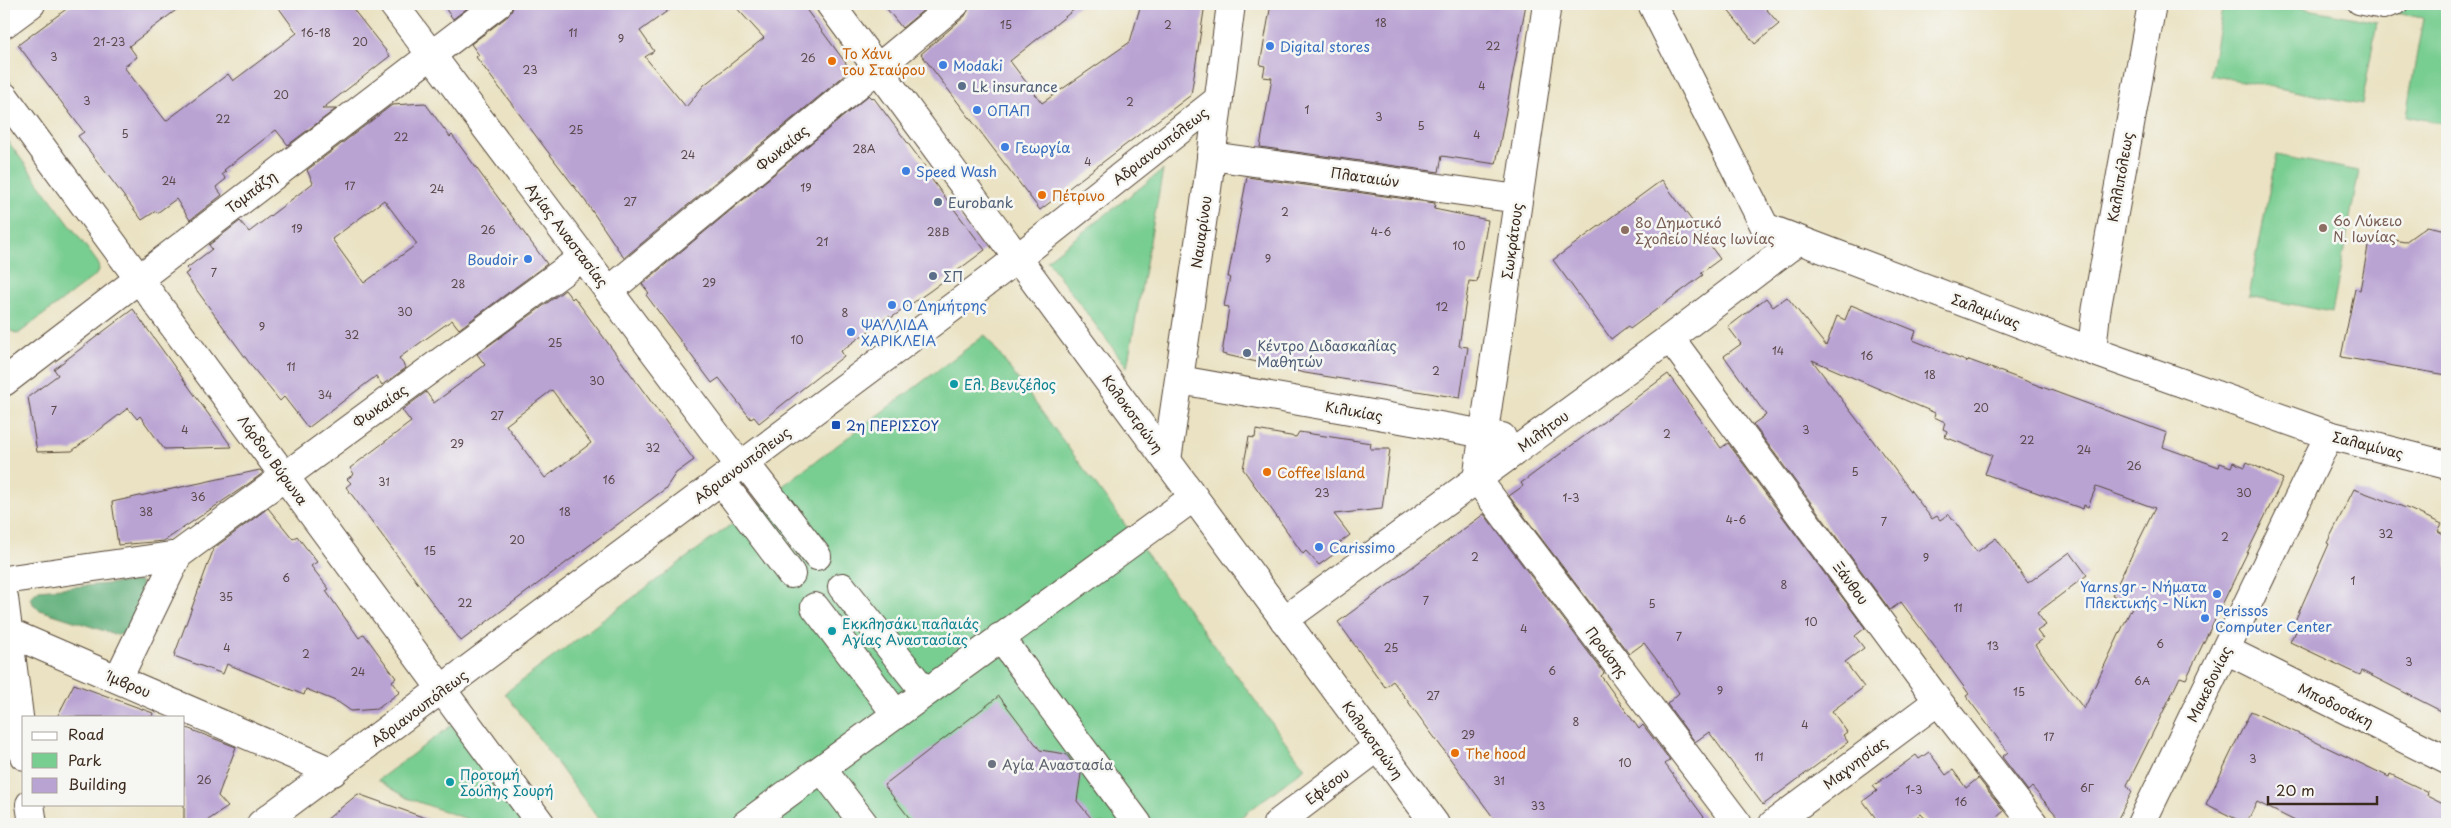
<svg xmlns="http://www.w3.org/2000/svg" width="2451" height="828" font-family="'Playpen Sans',sans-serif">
<rect width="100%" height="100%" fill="#f6f6f2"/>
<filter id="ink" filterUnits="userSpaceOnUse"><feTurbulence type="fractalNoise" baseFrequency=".02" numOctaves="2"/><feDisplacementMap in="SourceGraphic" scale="10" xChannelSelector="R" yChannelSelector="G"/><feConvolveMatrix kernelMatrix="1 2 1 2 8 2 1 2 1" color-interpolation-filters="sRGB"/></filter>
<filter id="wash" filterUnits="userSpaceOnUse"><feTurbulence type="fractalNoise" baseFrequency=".0096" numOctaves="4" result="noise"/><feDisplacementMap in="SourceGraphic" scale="20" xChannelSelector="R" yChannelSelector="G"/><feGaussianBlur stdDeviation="1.12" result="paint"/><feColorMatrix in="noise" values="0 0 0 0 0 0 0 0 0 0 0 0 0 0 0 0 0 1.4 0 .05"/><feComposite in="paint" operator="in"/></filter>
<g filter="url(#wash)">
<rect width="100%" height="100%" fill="#eae2c2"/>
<!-- green -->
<path fill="#78cd91" stroke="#5a7c58" d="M2223,4H2281L2377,22L2362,104L2210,75Z
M2346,4H2447V124L2406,116L2423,18Z
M4,136L98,263L99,270L97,274L18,334L11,331L6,323L4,291Z
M2276,155L2359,171L2332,312L2249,296Z
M1163,170L1127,367L1047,260Z
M985,335L1305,768L1232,824H602L505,693Z
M452,725L522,824H481L407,798L378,780Z"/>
<!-- forest -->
<path fill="#62b07b" stroke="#4e6d4c" d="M141,581L142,588L129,630L123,634L117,635L40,610L33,604L31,597L39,590Z"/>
<g id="blocks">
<!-- building -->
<path fill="#b9a3d3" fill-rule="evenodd" d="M73,4H184L129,46L137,57L124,67L166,121L228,74L233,81L297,33L276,4H349L390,56L322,109H336L288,145L276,130L224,170L226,172L222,174L226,179L216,187L222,195L190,220L176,199L157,213L156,211L142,220L78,136L84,132L18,45Z
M442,4H473L453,19Z
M513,4H677L640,31L654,51L645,57L686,107L704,85L764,38L733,4H802L851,70L624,258L586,202L476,57L479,55L471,44L508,16L512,10Z
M883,4H931L902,28Z
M970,4H1081L1010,61L1042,103L1130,42L1141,4H1205L1191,95L1040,210L921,54L965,16Z
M1271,4H1526L1496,164L1442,156L1439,172L1260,147L1272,78L1263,77L1265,66L1260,65Z
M1723,4H1762L1779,24L1755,44Z
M869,95L872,98L873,97L925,166L923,168L985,250L930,291L891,318L889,316L841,351L844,356L759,423L754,417L751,419L719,378L712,383L646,295L649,293L642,284Z
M425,103L450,137L452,135L547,264L459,329L452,320L399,358L406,368L382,385L376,376L308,428L284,397L280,401L253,368L185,274L190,271L187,268L212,249L209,245L240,221L249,232L313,183L307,170L392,105ZM384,200L417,244L364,283L332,239Z
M1247,177L1435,203L1434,209L1488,220L1477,282L1469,281L1459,346L1468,347L1460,398L1305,373L1222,354L1229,307L1224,306L1230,277H1228Z
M1662,180L1720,259L1701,273L1703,275L1630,329L1628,326L1611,339L1553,260Z
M2427,226L2447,230V375L2341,357L2355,289L2360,290L2370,236L2405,242Z
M565,290L572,299L574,297L694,460L676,473L665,489L461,641L346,487L351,483L347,479L354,474L350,468L411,422L402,410L426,392L434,403L485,365L477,354ZM552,390L591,443L545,478L506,425Z
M1787,297L1826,346L1837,316L1845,320L1851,305L1916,331L1913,340L1968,362L1969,360L2167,433L2163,447L2219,467L2220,463L2231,467L2233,462L2245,467L2247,462L2283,479L2186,679L2180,677L2164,710L2127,785L2132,792L2115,824H2064L2032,787L2028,791L2002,757L2008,752L1966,696L1969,694L1937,650L1901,602L1890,610L1753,424L1766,415L1724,356L1741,344L1728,327L1766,298L1773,307ZM1812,360L1935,413L1934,417L1945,422L1943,429L1947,431L1945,437L1992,455L1985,474L2083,509L2084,505L2088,507L2096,487L2155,508L2112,595L2133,605L2084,709L2035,645L2043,639L2037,631L2046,625L2037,613L2087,575L2070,552L2028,583L1996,538L1977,552L1949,514L1940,520L1937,516L1932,519Z
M133,309L232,447L164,449L140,416L137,419L128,408L72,451L37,452L28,397L58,375L54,369Z
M1668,374L1721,448L1728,443L1865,628L1855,636L1864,648L1845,662L1864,687L1832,711L1847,732L1843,735L1848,742L1763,805L1709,732L1695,742L1667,704L1679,693L1662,667L1644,643L1629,654L1509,496L1523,486L1521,483Z
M1256,430L1296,437L1299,432L1371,443L1370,449H1390L1382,509L1334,514L1350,535L1338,544L1340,550L1319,565L1306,551L1303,554L1243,469L1249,437L1255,438Z
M260,470L263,473L248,484L164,541L118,545L112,502Z
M2354,489L2409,509L2442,524L2438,531L2447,536V714L2362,671L2360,675L2290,642L2298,625L2294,623L2329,544L2327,543Z
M268,508L293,539L297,536L317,562L311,566L329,589L326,591L359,638L364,634L396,678L392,681L400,692L377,709L351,711L338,702L306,689L304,695L227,664L223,674L174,656L214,548Z
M1484,514L1604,673L1601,676L1639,729L1643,725L1670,760L1665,764L1709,824H1498L1393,681L1385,687L1338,622Z
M74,684L153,713L152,717H57Z
M999,696L1040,750L1066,754L1081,774L1077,801L1096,824H914L884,785Z
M2251,711L2389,777L2390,774L2428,792L2427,795L2447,805V824H2311L2301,820L2299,823L2257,802L2246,824L2206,804Z
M184,727L236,747L218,796L228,807L202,824H184Z
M1929,752L1946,775L1953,770L1966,788L1978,778L2004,811L1989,824H1930L1921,814L1906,824H1880L1863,801L1877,791L1873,786L1916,755L1919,759Z
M358,794L431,820L430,824H321Z"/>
</g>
</g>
<g filter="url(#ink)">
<use href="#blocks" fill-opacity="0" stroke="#554637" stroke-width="1"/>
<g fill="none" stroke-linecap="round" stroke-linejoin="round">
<!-- service casing -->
<g stroke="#554637" stroke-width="22">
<path id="service" d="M2358,4L2383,9L2398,4"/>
</g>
<!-- pedestrian casing -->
<g stroke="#554637" stroke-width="30">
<path id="pedestrian" d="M745,463L817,556
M721,481L791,574
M842,587L925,692
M815,607L896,714
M1000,637L1138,824
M822,769L864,824
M746,824L1194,497"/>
</g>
<!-- minor casing -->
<g stroke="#554637" stroke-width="30">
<path id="minor" d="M393,4L740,466
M1547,4L1477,479L1738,824
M1652,4L1765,227L2092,351L2329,435L2447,465
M4,24L31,4
M4,96L541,824
M1211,156L1518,199
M609,291L955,4
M1670,338L1938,701L2034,824
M2092,351L2096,312L2152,4
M1180,380L1502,437
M4,382L498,4
M1167,460L1207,189L1231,4
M4,580L178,555
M4,598L24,756
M1284,620L1670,338L1799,240
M8,632L333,772
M2226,650L2447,760
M118,679L178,555L583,257
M30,804L33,824
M261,824L1001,271L1219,99
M1277,824L1378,747
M1773,824L1938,701
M2141,824L2329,435"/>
</g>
<!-- tertiary casing -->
<g stroke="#554637" stroke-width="30">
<path id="tertiary" d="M830,4L1435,824"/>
</g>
<!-- service -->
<use href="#service" stroke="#fff" stroke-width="20"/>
<!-- pedestrian -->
<use href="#pedestrian" stroke="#fff" stroke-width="28"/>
<!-- minor -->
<use href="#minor" stroke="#fff" stroke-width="28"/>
<!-- tertiary -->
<use href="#tertiary" stroke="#fff" stroke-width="28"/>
</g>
</g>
<!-- markers -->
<g fill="#3f7fe0" stroke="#f6f6f2" stroke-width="2">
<circle cx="1270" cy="46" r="5"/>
<circle cx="943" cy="65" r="5"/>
<circle cx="977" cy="110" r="5"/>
<circle cx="1005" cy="147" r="5"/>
<circle cx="906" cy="171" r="5"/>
<circle cx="528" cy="259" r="5"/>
<circle cx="892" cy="305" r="5"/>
<circle cx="851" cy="332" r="5"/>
<circle cx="1319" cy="547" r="5"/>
<circle cx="2217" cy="594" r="5"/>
<circle cx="2205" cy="618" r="5"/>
</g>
<g fill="#e8710a" stroke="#f6f6f2" stroke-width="2">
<circle cx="832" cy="61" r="5"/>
<circle cx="1042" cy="195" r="5"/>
<circle cx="1267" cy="472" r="5"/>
<circle cx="1455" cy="753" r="5"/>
</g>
<g fill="#5c6f8a" stroke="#f6f6f2" stroke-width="2">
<circle cx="962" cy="86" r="5"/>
<circle cx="938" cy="202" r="5"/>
<circle cx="933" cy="276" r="5"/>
<circle cx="1247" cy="353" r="5"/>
</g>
<g fill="#8d6e63" stroke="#f6f6f2" stroke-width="2">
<circle cx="2323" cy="228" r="5"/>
<circle cx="1625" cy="230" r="5"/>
</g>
<g fill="#0f9aa8" stroke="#f6f6f2" stroke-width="2">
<circle cx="954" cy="384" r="5"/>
<circle cx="832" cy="631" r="5"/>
<circle cx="450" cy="782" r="5"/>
</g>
<rect fill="#1a4fb4" stroke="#f6f6f2" stroke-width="2" x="831" y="420" width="10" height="10" rx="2.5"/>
<circle fill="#6b7280" stroke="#f6f6f2" stroke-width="2" cx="992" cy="764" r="5"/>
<g text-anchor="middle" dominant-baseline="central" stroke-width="5" stroke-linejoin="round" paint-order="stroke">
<!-- number labels -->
<g font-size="11" fill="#5a484b">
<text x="1381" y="22">18</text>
<text x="1006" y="24">15</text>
<text x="1168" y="24">2</text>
<text x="316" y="32">16-18</text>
<text x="573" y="32">11</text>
<text x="621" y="38">9</text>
<text x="109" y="41">21-23</text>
<text x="360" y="41">20</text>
<text x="1493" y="45">22</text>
<text x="54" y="56">3</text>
<text x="808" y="57">26</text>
<text x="530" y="69">23</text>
<text x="1482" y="85">4</text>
<text x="281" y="94">20</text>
<text x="87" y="100">3</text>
<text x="1130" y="101">2</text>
<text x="1307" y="109">1</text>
<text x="1379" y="116">3</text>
<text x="223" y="118">22</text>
<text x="1421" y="125">5</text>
<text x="576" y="129">25</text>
<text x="125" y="133">5</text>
<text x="1477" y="134">4</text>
<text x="401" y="136">22</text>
<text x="864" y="148">28A</text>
<text x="688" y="154">24</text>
<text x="1088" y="161">4</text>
<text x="169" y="180">24</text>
<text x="350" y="185">17</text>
<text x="806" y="187">19</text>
<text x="437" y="188">24</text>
<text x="630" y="201">27</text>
<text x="1285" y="211">2</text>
<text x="297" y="228">19</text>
<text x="488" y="229">26</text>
<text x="938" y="231">28B</text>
<text x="1381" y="231">4-6</text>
<text x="822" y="241">21</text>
<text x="1459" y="245">10</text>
<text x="1268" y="258">9</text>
<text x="214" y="272">7</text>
<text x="709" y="282">29</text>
<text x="458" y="283">28</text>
<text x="1442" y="306">12</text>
<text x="405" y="311">30</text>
<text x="845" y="312">8</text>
<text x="262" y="326">9</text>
<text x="352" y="334">32</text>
<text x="797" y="339">10</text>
<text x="555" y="342">25</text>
<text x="1778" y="350">14</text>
<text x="1867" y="355">16</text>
<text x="291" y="366">11</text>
<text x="1436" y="370">2</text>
<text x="1930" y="374">18</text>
<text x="597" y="380">30</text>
<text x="325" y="394">34</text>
<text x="1981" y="407">20</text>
<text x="54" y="410">7</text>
<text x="497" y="415">27</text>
<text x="185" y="429">4</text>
<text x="1806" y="429">3</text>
<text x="1667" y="433">2</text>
<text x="2027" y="439">22</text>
<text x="457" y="443">29</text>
<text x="653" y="447">32</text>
<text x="2084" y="449">24</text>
<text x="2134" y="465">26</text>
<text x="1855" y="471">5</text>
<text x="609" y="479">16</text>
<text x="384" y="481">31</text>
<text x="1322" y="492">23</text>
<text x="2244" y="492">30</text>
<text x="198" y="496">36</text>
<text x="1571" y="497">1-3</text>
<text x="146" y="511">38</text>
<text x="565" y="511">18</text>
<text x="1736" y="519">4-6</text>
<text x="1884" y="521">7</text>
<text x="2386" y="533">32</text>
<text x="2225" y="536">2</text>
<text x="517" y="539">20</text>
<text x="430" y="550">15</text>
<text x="1475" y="556">2</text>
<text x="1926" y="557">9</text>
<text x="286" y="577">6</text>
<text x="2353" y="580">1</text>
<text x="1784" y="584">8</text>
<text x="226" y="596">35</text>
<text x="1426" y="600">7</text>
<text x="465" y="602">22</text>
<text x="1652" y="603">5</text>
<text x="1958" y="607">11</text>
<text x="1811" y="621">10</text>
<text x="1524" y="628">4</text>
<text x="1679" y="636">7</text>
<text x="2160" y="643">6</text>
<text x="1993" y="645">13</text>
<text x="227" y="647">4</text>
<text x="1391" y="647">25</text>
<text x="306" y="653">2</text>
<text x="2409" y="661">3</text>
<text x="1552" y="670">6</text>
<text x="358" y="671">24</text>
<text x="2142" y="680">6Α</text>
<text x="1720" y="690">9</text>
<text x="2019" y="691">15</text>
<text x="1433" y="695">27</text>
<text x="1576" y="721">8</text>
<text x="1805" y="724">4</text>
<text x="1468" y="734">29</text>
<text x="2049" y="736">17</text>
<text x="1759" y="756">11</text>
<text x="2253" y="758">3</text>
<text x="1625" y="762">10</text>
<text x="204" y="779">26</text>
<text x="1499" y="780">31</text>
<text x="2087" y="787">6Γ</text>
<text x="1914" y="789">1-3</text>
<text x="1961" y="801">16</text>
<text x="1538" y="805">33</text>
</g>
<!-- shop labels -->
<g font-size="14" fill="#366cbe" stroke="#f6f6f2" text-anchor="start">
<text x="1280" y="46">Digital stores</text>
<text x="953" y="65">Modaki</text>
<text x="987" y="110">ΟΠΑΠ</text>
<text x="1015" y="147">Γεωργία</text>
<text x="916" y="171">Speed Wash</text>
<text x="518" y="259" text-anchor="end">Boudoir</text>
<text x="902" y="305">Ο Δημήτρης</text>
<text x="861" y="324">ΨΑΛΛΙΔΑ<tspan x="861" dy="16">ΧΑΡΙΚΛΕΙΑ</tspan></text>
<text x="1329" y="547">Carissimo</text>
<text x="2207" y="586" text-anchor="end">Yarns.gr - Νήματα<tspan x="2207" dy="16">Πλεκτικής - Νίκη</tspan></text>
<text x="2215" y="610">Perissos<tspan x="2215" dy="16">Computer Center</tspan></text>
</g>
<!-- food labels -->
<g font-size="14" fill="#c56008" stroke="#f6f6f2" text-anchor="start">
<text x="842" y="53">Το Χάνι<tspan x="842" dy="16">του Σταύρου</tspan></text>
<text x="1052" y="195">Πέτρινο</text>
<text x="1277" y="472">Coffee Island</text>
<text x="1465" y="753">The hood</text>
</g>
<!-- service labels -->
<g font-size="14" fill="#4e5e75" stroke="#f6f6f2" text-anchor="start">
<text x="972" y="86">Lk insurance</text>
<text x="948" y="202">Eurobank</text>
<text x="943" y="276">ΣΠ</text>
<text x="1257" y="345">Κέντρο Διδασκαλίας<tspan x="1257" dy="16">Μαθητών</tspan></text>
</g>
<!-- street labels -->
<g font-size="14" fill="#3b2a1e" stroke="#f6f6f2">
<text transform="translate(1160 146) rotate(-38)">Αδριανουπόλεως</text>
<text transform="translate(782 148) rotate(-40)">Φωκαίας</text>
<text transform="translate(1365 177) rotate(8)">Πλαταιών</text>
<text transform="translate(2120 177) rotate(-80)">Καλλιπόλεως</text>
<text transform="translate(251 192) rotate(-37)">Τομπάζη</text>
<text transform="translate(1201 232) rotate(-82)">Ναυαρίνου</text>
<text transform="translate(567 235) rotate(53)">Αγίας Αναστασίας</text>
<text transform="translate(1512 241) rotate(-82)">Σωκράτους</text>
<text transform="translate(1986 311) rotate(21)">Σαλαμίνας</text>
<text transform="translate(380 406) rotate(-36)">Φωκαίας</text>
<text transform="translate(1354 411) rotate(10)">Κιλικίας</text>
<text transform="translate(1133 414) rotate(54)">Κολοκοτρώνη</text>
<text transform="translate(1543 431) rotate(-36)">Μιλήτου</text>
<text transform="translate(2368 445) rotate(14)">Σαλαμίνας</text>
<text transform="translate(273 460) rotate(54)">Λόρδου Βύρωνα</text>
<text transform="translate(742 465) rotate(-37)">Αδριανουπόλεως</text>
<text transform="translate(1851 583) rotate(54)">Ξάνθου</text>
<text transform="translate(1607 652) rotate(53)">Προύσης</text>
<text transform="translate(129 684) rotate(23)">Ίμβρου</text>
<text transform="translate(2209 684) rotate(-64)">Μακεδονίας</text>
<text transform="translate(2336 705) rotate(26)">Μποδοσάκη</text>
<text transform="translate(419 708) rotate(-37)">Αδριανουπόλεως</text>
<text transform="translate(1373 740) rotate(54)">Κολοκοτρώνη</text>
<text transform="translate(1855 763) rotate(-37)">Μαγνησίας</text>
<text transform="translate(1327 786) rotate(-37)">Εφέσου</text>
</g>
<!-- education labels -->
<g font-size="14" fill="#785e54" stroke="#f6f6f2" text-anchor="start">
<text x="2333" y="220">6ο Λύκειο<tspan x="2333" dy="16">Ν. Ιωνίας</tspan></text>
<text x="1635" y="222">8ο Δημοτικό<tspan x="1635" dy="16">Σχολείο Νέας Ιωνίας</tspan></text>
</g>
<!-- culture labels -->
<g font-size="14" fill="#0d838f" stroke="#f6f6f2" text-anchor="start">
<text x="964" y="384">Ελ. Βενιζέλος</text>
<text x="842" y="623">Εκκλησάκι παλαιάς<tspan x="842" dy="16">Αγίας Αναστασίας</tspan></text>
<text x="460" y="774">Προτομή<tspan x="460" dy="16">Σούλης Σουρή</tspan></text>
</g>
<!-- transit labels -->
<g font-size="14" fill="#164399" stroke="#f6f6f2" text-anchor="start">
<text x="846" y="425">2η ΠΕΡΙΣΣΟΥ</text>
</g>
<!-- worship labels -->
<g font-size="14" fill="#5b616d" stroke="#f6f6f2" text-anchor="start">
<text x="1002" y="764">Αγία Αναστασία</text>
</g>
</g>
<!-- margin -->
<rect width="2451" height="828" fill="none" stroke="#f6f6f2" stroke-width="20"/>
<!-- legend -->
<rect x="22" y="716" width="162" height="90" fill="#f6f6f2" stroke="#aba49d"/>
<rect x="32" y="732" width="25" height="8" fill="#ffffff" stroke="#aba49d"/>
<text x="68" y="740" font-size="15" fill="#3b2a1e">Road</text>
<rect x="32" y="753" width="25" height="15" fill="#78cd91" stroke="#aba49d"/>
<text x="68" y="766" font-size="15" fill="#3b2a1e">Park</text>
<rect x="32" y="778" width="25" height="15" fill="#b9a3d3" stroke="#aba49d"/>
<text x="68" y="790" font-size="15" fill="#3b2a1e">Building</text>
<!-- scale -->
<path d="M2268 796v8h109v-8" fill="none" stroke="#3b2a1e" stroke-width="2.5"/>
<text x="2276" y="796" font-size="15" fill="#3b2a1e" stroke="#f6f6f2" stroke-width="4" paint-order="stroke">20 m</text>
</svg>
